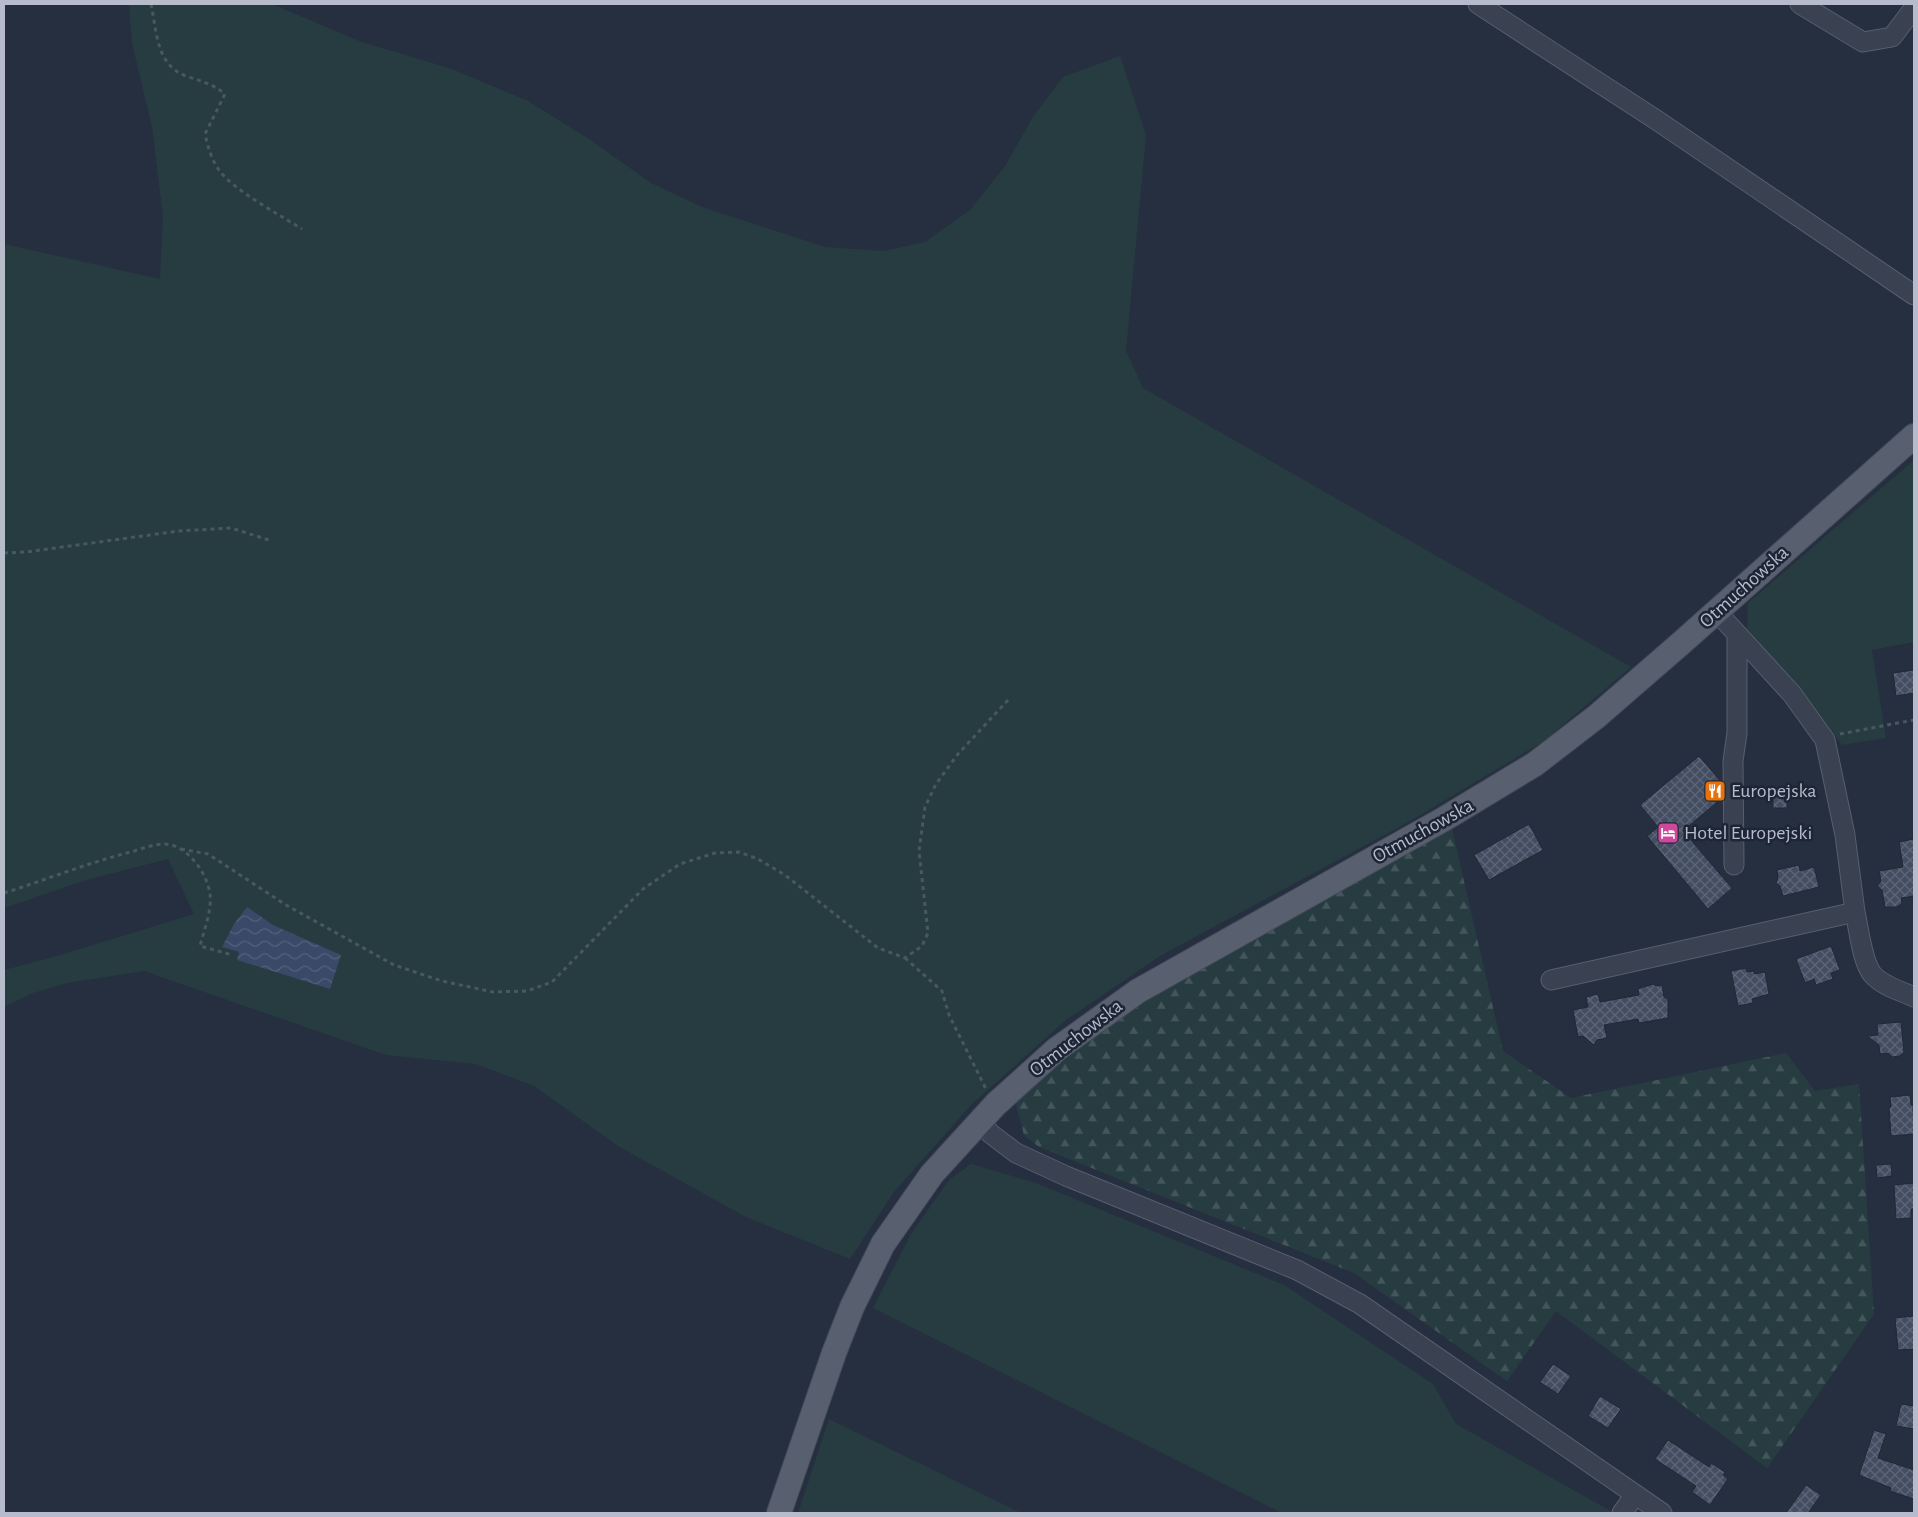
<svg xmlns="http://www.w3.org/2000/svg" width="1918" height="1517" font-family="'Alegreya Sans',sans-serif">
<defs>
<pattern id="forest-firs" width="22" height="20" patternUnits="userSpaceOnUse" patternTransform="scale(1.25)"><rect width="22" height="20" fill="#273c41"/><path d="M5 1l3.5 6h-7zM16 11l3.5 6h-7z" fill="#44565b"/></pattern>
<pattern id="water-waves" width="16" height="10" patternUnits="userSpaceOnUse" patternTransform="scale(1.25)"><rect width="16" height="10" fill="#394968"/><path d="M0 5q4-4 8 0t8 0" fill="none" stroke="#53617c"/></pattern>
<pattern id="building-cross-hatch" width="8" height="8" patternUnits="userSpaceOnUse" patternTransform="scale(1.25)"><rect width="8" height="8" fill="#444e62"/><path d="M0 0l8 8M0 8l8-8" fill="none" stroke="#5d6677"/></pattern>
</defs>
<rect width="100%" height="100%" fill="#252f40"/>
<!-- green -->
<path fill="#273c41" d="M129,4H272L359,41L452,69L528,101L589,139L651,183L702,207L825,247L884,251L925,242L970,210L1005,166L1033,117L1063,77L1120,56L1146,135L1126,351L1143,388L1631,667L1544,741L1412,820L1160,956L1066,1020L971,1105L894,1192L850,1259L746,1217L618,1146L534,1086L476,1064L386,1055L144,971L67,983L33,993L4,1007V970L57,956L194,914L168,859L86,880L4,908V244L160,279L163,216L152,127L132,43Z
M1914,460V642L1872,650L1886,738L1842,745L1795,682L1747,630L1748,603Z
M971,1164L1036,1183L1284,1285L1433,1384L1456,1424L1614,1513H1282L873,1308L911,1234L949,1180Z
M829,1419L1021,1513H798Z"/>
<!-- forest -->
<path fill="url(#forest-firs)" d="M1452,829L1503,1051L1571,1098L1786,1053L1815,1091L1859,1084L1874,1314L1767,1468L1556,1311L1507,1381L1354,1273L1039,1147L1024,1135L1016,1104L1024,1093L1131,1006Z"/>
<!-- water -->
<path fill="url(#water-waves)" d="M247,907L273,925L341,955L330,989L237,960L239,952L222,947L234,924Z"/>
<!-- building -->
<path fill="url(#building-cross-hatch)" stroke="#202837" d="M1914,670V693L1896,696L1893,673Z
M1699,756L1722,783V798L1683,831L1732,888L1708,909L1647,836L1658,827L1640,805Z
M1773,790H1787V808H1773Z
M1529,824L1543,850L1489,880L1474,855Z
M1914,839V896L1901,898L1902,904L1896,907H1885L1882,890L1877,886L1881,881L1879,871L1903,867L1899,842Z
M1799,865L1800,871L1814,867L1819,887L1783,896L1780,886L1776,883L1778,878L1777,870Z
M1831,946L1840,970L1831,973L1833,979L1816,985L1814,979L1805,983L1796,959Z
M1746,968L1747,972L1754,971V974L1765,972L1769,994L1752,999L1753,1003L1738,1006L1731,971Z
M1653,984L1656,986L1662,985L1664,997L1668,999V1018L1639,1023L1638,1019L1604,1025L1607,1038L1597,1040L1594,1045L1583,1036L1578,1037L1573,1010L1588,1007L1586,997L1598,994L1600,1002L1639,995L1638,989Z
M1901,1022L1904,1052L1900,1056L1892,1057L1888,1053L1880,1054L1879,1045L1867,1036L1878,1035L1877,1024Z
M1910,1095L1911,1105H1913L1914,1134L1891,1136L1889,1107H1891L1890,1097Z
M1891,1164L1892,1176L1877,1178L1876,1165Z
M1914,1183V1209H1911V1218L1896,1219L1894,1185Z
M1914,1316V1349L1898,1350L1895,1318Z
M1553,1364L1571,1376L1558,1394L1540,1382Z
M1600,1396L1621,1409L1608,1428L1588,1416Z
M1901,1404L1914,1406V1429L1896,1426Z
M1874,1430L1886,1434L1878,1458L1914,1470V1499L1890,1491L1891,1488L1859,1475Z
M1668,1440L1709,1467L1711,1463L1725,1472L1723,1475L1728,1479L1710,1505L1692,1492L1696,1486L1655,1459Z
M1806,1485L1821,1495L1808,1513H1786Z"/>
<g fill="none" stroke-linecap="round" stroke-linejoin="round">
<!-- minor casing -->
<g stroke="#575f6e" stroke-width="21">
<path id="minor" d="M1478,4L1658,121L1914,295
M1800,4L1863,42L1892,37L1914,8
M1716,611L1792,694L1825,740L1845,835L1855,912
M1734,865L1733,761L1737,733V635
M1551,980L1855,912C1859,929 1862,963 1873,975C1883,986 1901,991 1914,997
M979,1121L991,1134L1016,1153L1066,1176L1297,1270L1360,1304L1662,1513
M1622,1513L1635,1495"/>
</g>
<!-- major casing -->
<g stroke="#434a59" stroke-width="26">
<path id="major" d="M779,1513L834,1353L852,1307L883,1244L932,1174L996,1104L1057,1049L1138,991L1444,819L1535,764L1596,717L1679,645L1914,436"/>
</g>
<!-- path -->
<path stroke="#46595e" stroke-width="3" stroke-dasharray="4 4" stroke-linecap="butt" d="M151,4C157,32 156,65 186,76C201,81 213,84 225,94L205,134C208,147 211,159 219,170C233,190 280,215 302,229
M4,553L26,552L179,531L231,528L272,541
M1840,734L1914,720
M181,849L208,854L286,905L394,965L442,981L493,992L527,991L552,982L643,889L680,864L715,853L739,852L758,859L785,875L878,948L905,958L922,946L928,933L919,851L925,807L936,784L958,754L1009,699
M4,893C45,880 85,864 127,853C139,850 152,844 164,844C187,844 207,873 210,894C212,911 204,930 200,946L232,955
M905,958L942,991L949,1015L986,1089"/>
<!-- minor -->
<use href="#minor" stroke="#3a4150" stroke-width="19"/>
<!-- major -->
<use href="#major" stroke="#586070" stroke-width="24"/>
</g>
<!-- icons -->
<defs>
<g id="restaurant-square" transform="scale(1.125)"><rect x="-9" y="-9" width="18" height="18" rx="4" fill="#e8710a" stroke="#1e2636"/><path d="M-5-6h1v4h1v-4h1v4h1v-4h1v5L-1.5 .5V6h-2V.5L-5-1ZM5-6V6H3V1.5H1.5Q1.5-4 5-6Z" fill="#fff"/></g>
<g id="hotel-square" transform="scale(1.125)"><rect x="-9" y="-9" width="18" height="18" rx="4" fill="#d1479c" stroke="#1e2636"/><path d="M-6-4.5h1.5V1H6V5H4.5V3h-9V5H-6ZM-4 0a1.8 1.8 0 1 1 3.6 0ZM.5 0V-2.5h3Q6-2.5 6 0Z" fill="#fff"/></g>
</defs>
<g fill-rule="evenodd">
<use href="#restaurant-square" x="1715" y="791"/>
<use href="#hotel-square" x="1668" y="833"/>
</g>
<g text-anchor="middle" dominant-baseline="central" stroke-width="5" stroke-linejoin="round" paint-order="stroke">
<!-- street labels -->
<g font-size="20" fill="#b6bccb" stroke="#1e2636">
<text transform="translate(1744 587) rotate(-42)">Otmuchowska</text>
<text transform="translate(1423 831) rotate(-29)">Otmuchowska</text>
<text transform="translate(1076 1038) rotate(-38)">Otmuchowska</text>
</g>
<!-- poi labels -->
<g font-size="20" fill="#b6bccb" stroke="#1e2636" text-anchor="start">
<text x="1731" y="791">Europejska</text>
<text x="1684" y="833">Hotel Europejski</text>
</g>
</g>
<!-- border -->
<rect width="1918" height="1517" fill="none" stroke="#b6bccb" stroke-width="10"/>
</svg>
